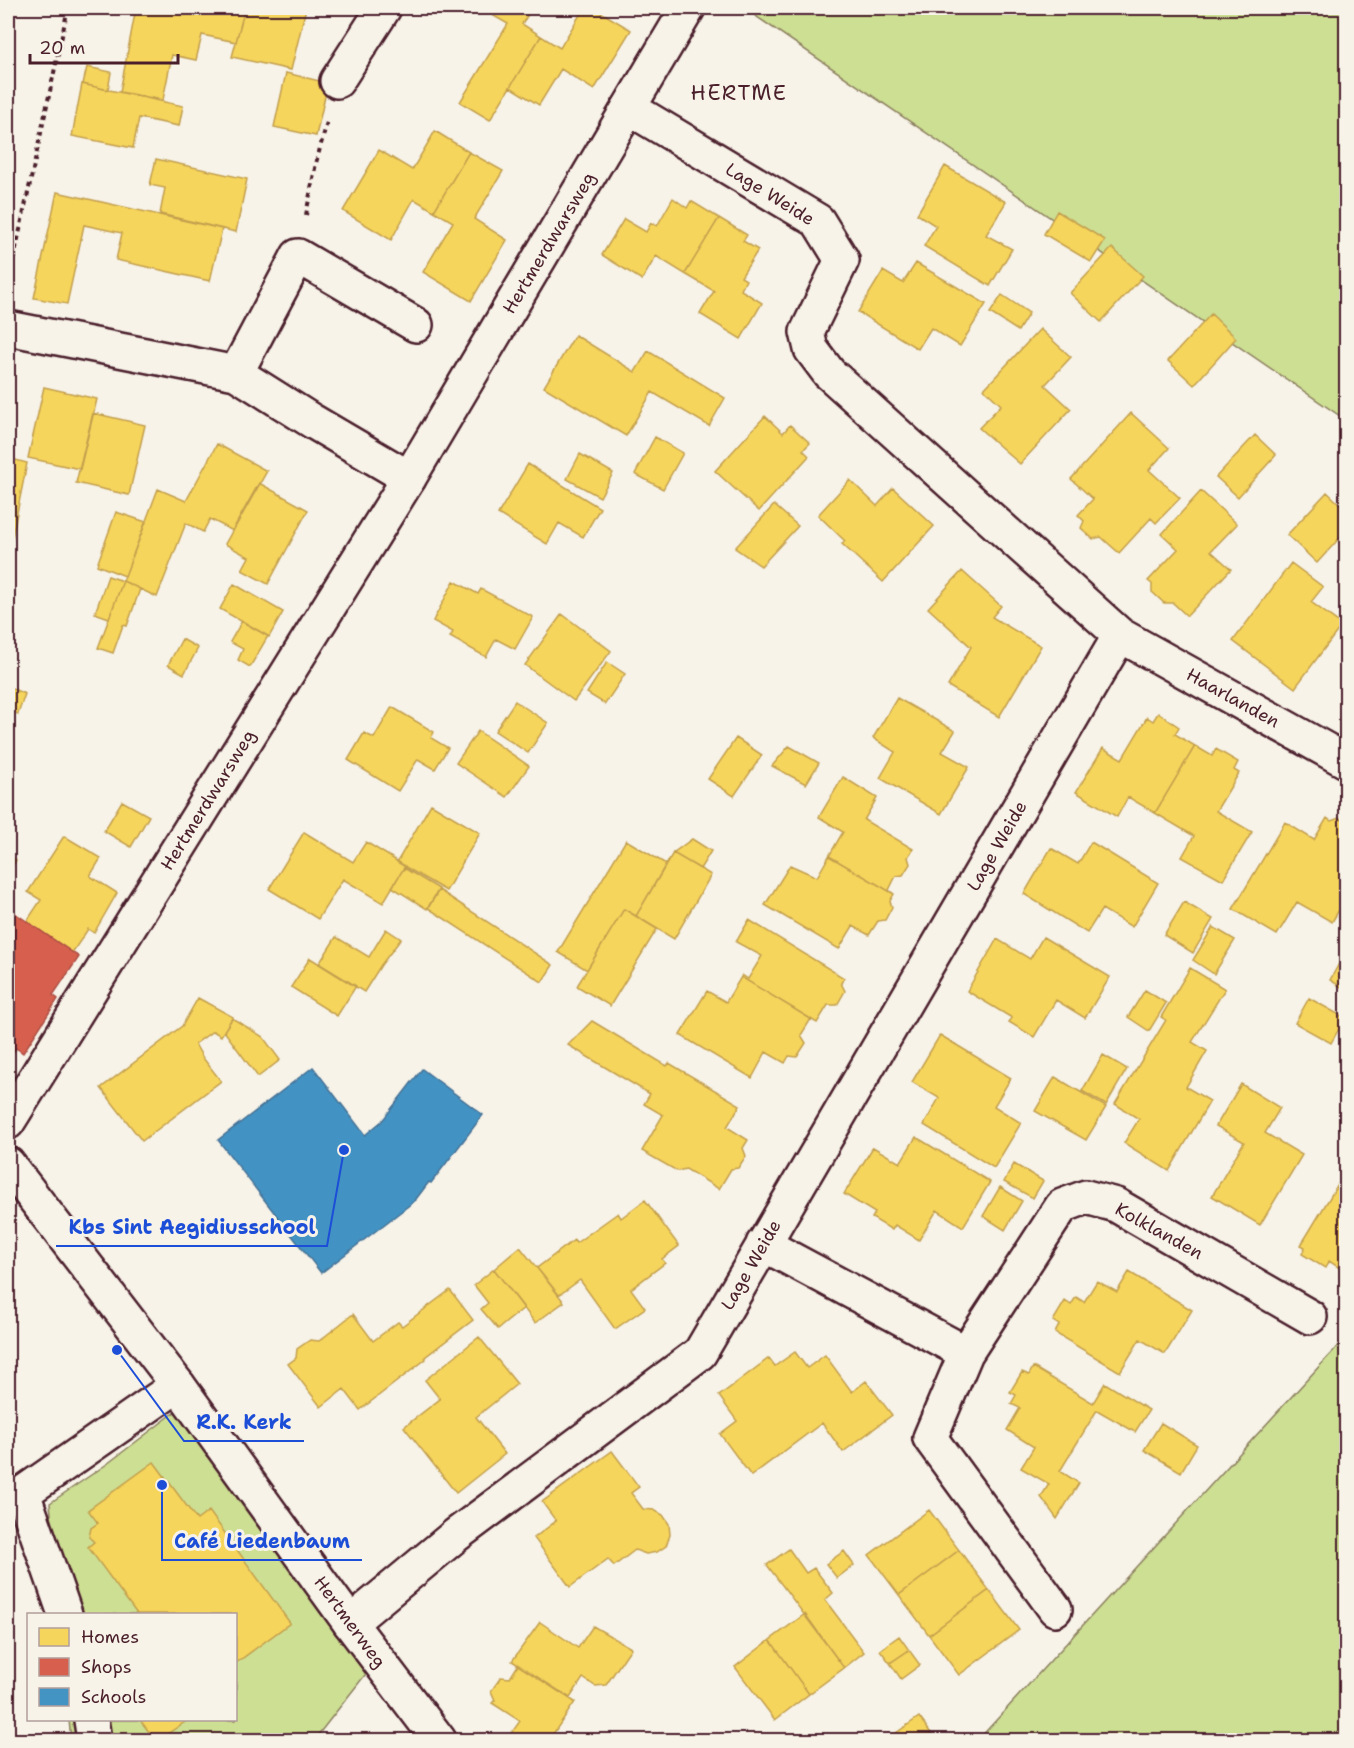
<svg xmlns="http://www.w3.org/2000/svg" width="1354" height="1748" font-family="'Shantell Sans',sans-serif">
<rect width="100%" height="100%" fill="#f7f3e8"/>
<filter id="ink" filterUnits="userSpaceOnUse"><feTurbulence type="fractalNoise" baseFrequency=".0167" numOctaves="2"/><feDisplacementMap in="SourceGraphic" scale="12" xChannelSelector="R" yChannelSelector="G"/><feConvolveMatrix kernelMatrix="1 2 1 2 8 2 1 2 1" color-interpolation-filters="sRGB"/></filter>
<g filter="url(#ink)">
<!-- green -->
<path fill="#cddf93" stroke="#8c7f5f" stroke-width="1.5" d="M744,8H1346V420Z
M1346,1337V1740H978Z
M179,1409L369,1670L314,1740H71L69,1720H236V1614H60L50,1503L107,1464Z"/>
<!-- homes -->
<path fill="#f6d55c" stroke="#c29e4d" stroke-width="1.5" d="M136,8H175L184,10V8H245L236,42L202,35L196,60L172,55L163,100L120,92Z
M245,8H306L291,70L232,57Z
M480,8H532L522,24L541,36L490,120L460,102L508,24Z
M584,8H594L631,30L594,90L561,69L539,105L510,87L541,36L560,48Z
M87,67L111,72L108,90L83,84Z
M286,73L328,83L316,136L274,127Z
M82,84L183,106L179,126L139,118L133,148L72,136Z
M435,131L469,152L434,211L414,199L391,240L343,211L379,150L412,170Z
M469,152L503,171L474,219L507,240L471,301L423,272L453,222L434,211Z
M156,159L247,179L236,232L160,214L165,188L150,185Z
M945,166L1006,202L986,235L1012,249L990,286L924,246L936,226L917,214Z
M57,192L222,229L210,281L116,260L122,233L84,225L67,304L34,298Z
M673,198L687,208L691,201L719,218L685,274L656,256L642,280L602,255L624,219L646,232L651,223L657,226Z
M1057,211L1105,240L1091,262L1044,234Z
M719,218L747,235L743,241L758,250L741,277L746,280L741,290L762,303L741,339L700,314L714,291L685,274Z
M1112,248L1143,276L1101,322L1070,293Z
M916,263L986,304L960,346L931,328L918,349L858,312L883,271L903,283Z
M1002,295L1029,313L1018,331L990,313Z
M1211,314L1236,338L1194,385L1168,361Z
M1040,329L1071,357L1045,385L1071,409L1020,464L979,428L1001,405L984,389Z
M575,335L635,372L648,351L725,398L709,426L652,392L626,436L544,387Z
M44,387L97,399L80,469L28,458Z
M93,413L145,425L129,495L76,483Z
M1131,413L1169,448L1149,470L1180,498L1156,523L1151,518L1119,553L1101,537L1093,539L1081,528L1084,521L1078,515L1093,499L1071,479Z
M765,416L783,433L790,425L810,443L803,450L809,456L759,511L715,471Z
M1255,435L1276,455L1238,497L1216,477Z
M655,437L683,453L663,489L635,474Z
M217,444L267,471L233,531L210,519L203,532L186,523L157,597L123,581L158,489L186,501Z
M580,454L613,473L600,497L567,479Z
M8,458L27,463L10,548L8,547Z
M528,464L600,508L583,537L559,523L547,544L498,514Z
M850,480L877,506L893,488L934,526L883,582L842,544L845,541L818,515Z
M259,483L308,510L268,584L242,570L249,557L225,544Z
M1201,491L1237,524L1211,551L1231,569L1187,616L1173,603H1164L1152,592V584L1148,581L1178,549L1162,534Z
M1327,492L1346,510V531L1317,563L1287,535Z
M774,505L798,526L761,566L735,548Z
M116,512L146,522L125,576L97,565Z
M1291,563L1323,587L1311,602L1342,625L1295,688L1233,641Z
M962,571L1001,606L992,617L1041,646L999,717L948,686L971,647L928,608Z
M108,576L123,581L109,618L95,613Z
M123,581L140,589L127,626L123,625L113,653L98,648Z
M454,581L478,594L481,589L533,617L515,649L496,639L486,657L450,637L453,632L433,621Z
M234,584L283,612L269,637L220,609Z
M562,614L611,651L574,701L525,665Z
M242,621L268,636L250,667L238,660L243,649L230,642Z
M182,639L198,648L184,674L168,665Z
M607,662L625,674L605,704L587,693Z
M8,687L25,694L18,714L8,710Z
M897,698L955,731L942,752L969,767L941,814L880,778L895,752L873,738Z
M515,701L548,723L528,753L495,731Z
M392,707L434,732L431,738L448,748L435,769L418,759L398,791L348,760L364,733L374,738Z
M1158,713L1179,727L1175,734L1195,746L1155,813L1128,797L1117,817L1076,792L1103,748L1122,759L1147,717L1153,721Z
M478,731L529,766L507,797L456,763Z
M736,738L762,755L734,796L708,779Z
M789,746L819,763L806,784L772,766Z
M1195,746L1212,756L1216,749L1238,762L1234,770L1239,773L1216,811L1252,832L1223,880L1182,857L1194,836L1155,813Z
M843,777L877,798L864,820L913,849L908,857L910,864L903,875L896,876L889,890L894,894L829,856L843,832L819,817Z
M122,801L149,816L131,847L104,831Z
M431,804L480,833L446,891L397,862Z
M1327,818L1331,821L1339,818L1346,822V898L1332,922L1297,902L1277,935L1233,909L1285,822L1314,840Z
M304,832L353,862L366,842L405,866L383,903L343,879L318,919L269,889Z
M64,836L101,858L90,876L117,893L94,933L88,929L72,953L27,921L41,900L28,892Z
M692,839L711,851L700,869L673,853Z
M626,840L666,864L636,916L624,909L587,970L558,952Z
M1091,842L1158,883L1132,927L1102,909L1087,933L1024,894L1051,848L1078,864Z
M673,853L711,875L674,939L636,916Z
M8,855L16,860L8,874Z
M829,856L894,894L890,901L892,907L885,920L878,921L869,935L853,926L839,949L765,905L790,865L817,877Z
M404,868L439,889L427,909L392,887Z
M439,890L553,965L542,982L428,908Z
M1184,902L1213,919L1193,953L1164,935Z
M624,909L657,929L610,1006L577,986Z
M749,920L844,978L841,983L845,991L837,1005H828L817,1023L741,977L742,975L748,979L762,956L736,942Z
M1213,927L1235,940L1214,974L1193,960Z
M386,929L401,939L381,965L364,992L319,964L336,937L369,957Z
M1043,937L1110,977L1085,1018L1056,1000L1034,1037L1009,1022L1012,1018L967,991L997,939L1030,959Z
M1346,951V990L1330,980Z
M310,958L356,986L337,1016L291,987Z
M1190,968L1225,989L1192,1042L1207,1051L1186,1087L1210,1101L1169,1171L1124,1143L1139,1119L1115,1104L1166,1020L1161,1017Z
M741,977L811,1019L801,1035L806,1043L797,1057L789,1056L785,1063L766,1052L752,1078L680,1035L707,991L726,1002Z
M1145,990L1166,1003L1149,1031L1128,1017Z
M198,998L233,1017L221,1036L213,1031L195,1044L203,1058L221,1081L142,1141L101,1088L182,1026Z
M1309,998L1345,1018L1331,1043L1295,1023Z
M232,1018L263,1037L280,1060L258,1077L224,1031Z
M592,1021L667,1066L669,1063L740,1105L727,1127L748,1140L743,1148L746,1156L738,1168L731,1169L719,1189L686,1169L677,1171L642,1151L663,1115L644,1104L650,1094L568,1045Z
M940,1035L1011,1078L994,1106L1021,1123L994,1168L924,1125L939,1098L912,1082Z
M1103,1055L1127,1069L1106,1105L1082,1091Z
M1055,1077L1106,1107L1086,1140L1035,1111Z
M1241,1084L1280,1108L1265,1133L1302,1155L1260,1225L1212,1196L1244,1142L1216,1126Z
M916,1137L990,1182L963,1227L937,1210L919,1240L895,1225L892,1230L872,1218L875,1213L844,1194L873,1147L900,1163Z
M1014,1164L1043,1181L1033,1198L1004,1182Z
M1344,1174L1346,1175V1272L1329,1261L1325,1268L1302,1254L1305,1247L1301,1245Z
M1000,1187L1022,1201L1005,1230L983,1216Z
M645,1200L679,1246L662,1259L665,1263L631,1289L645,1308L615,1329L580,1280L559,1295L537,1268L574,1240L576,1243L618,1213L621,1218Z
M520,1247L564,1302L535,1323L494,1269Z
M494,1269L524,1308L498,1329L481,1309L488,1303L474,1285Z
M1129,1272L1192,1310L1165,1354L1140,1339L1120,1372L1055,1333L1059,1325L1053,1321L1065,1301L1071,1305L1076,1297L1084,1302L1097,1281L1117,1292Z
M450,1290L473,1320L425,1357L426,1359L360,1410L344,1389L321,1407L288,1364L296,1358L297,1349L310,1340L319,1341L353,1314L373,1341L398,1322L402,1326Z
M479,1337L517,1384L476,1417L505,1454L456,1493L404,1427L440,1399L425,1380Z
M795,1352L807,1368L825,1355L852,1392L866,1381L892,1415L843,1452L822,1423L751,1476L720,1434L737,1421L719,1396L769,1358L775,1366Z
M1033,1367L1093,1403L1105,1383L1149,1410L1135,1432L1097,1410L1060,1471L1079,1483L1057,1519L1041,1497L1049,1484L1021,1468L1034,1447L1007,1430L1020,1408L1011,1404L1016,1395L1010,1392L1022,1372L1029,1375Z
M1161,1423L1197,1445L1181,1472L1144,1450Z
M612,1451L639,1487L631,1493L643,1509L654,1510L663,1515L669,1524L670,1535L666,1546L657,1552L646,1554L635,1550L614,1566L608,1559L570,1587L534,1538L556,1521L542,1502Z
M154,1462L197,1520L209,1511L290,1623L236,1663V1614H137L88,1547L94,1542L89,1537L91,1528L98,1523L88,1510Z
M929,1510L959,1550L899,1595L869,1555Z
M789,1549L806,1573L814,1568L833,1593L825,1600L864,1652L844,1668L767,1565Z
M959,1550L989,1590L929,1635L899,1595Z
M844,1551L854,1565L837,1578L826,1564Z
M989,1590L1019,1630L959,1675L929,1635Z
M805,1614L844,1668L809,1694L770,1640Z
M540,1622L578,1648L593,1626L631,1648L606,1685L595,1686L583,1678L570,1698L512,1661Z
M899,1636L909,1650L890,1663L880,1650Z
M770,1640L809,1694L775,1720L735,1667Z
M909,1650L920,1665L901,1679L890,1663Z
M518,1665L575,1702L553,1734L562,1740H512L508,1738L520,1721L492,1703L495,1700L491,1691L501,1677L510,1678Z
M919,1717L936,1740H886Z
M140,1720H188L158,1740H155Z"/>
<!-- shops -->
<path fill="#d6604d" stroke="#ac4c43" stroke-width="1.5" d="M9,909L79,957L53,995L58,999L23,1053L16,1048L8,1060Z"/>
<!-- schools -->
<path fill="#4393c3" stroke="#457095" stroke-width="1.5" d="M313,1067L365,1135L382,1121L422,1069L483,1115L431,1183L429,1182L416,1199V1200L321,1273L218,1140Z"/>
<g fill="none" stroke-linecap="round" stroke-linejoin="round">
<!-- street casing -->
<g stroke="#4a1f2b" stroke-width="38">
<path id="street" d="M337,81L384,8
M629,108L818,221L842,260L807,332L811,349L829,373L1120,635L1346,761
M8,328L236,373L312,421L409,478
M236,373L298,256L416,325
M763,1244L966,1353
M23,1493L178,1385
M23,1493L65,1614
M1055,1609L930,1438L966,1353L1062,1206L1086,1197L1116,1205L1310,1317
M350,1623L456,1535L700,1353L1120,635
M91,1720L94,1740"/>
</g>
<!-- secondary casing -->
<g stroke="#4a1f2b" stroke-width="38">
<path id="secondary" d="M8,1122L409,478L688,8
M8,1164L178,1385L350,1623L439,1740"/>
</g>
<!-- path -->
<path stroke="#4a1f2b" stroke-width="4" stroke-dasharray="4.5 4.5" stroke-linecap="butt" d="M306,215L316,163L327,122
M8,285L68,8"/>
<!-- street -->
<use href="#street" stroke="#f7f3e8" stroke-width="33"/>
<!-- secondary -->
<use href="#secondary" stroke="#f7f3e8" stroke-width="33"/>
</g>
</g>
<g text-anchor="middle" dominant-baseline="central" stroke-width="6" stroke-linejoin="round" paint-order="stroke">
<!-- street labels -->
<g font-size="18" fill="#4a1f2b" stroke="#f7f3e8">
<text transform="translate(770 194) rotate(32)">Lage Weide</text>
<text transform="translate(549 243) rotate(-59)">Hertmerdwarsweg</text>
<text transform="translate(1233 698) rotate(29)">Haarlanden</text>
<text transform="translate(208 800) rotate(-58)">Hertmerdwarsweg</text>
<text transform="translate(997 846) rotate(-60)">Lage Weide</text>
<text transform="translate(1159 1231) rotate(29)">Kolklanden</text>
<text transform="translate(751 1265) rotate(-60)">Lage Weide</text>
<text transform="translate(350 1622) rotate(54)">Hertmerweg</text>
</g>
<!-- quarter labels -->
<g font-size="21" letter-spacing="1.5" fill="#4a1f2b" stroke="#f7f3e8">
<text x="739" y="93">HERTME</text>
</g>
</g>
<!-- callouts -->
<path fill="none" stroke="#1d4ed8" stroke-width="2" d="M344 1150L327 1246H56M117 1350L184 1441H304M162 1485L162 1560H362"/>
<g fill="#1d4ed8" stroke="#f7f3e8" stroke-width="2">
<circle cx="344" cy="1150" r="6"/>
<circle cx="117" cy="1350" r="6"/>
<circle cx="162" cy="1485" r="6"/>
</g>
<g font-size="20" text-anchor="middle" font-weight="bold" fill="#1d4ed8" stroke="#f7f3e8" stroke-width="6" stroke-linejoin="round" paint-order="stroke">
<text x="192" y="1234">Kbs Sint Aegidiusschool</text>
<text x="244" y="1429">R.K. Kerk</text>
<text x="262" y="1548">Café Liedenbaum</text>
</g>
<!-- margin -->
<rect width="1354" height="1748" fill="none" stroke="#f7f3e8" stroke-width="30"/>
<rect x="15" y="15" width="1324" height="1718" fill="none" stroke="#4a1f2b" stroke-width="2" filter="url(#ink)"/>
<!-- legend -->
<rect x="27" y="1613" width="210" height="108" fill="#f7f3e8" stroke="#b29e9c" stroke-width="1.5"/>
<rect x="39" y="1628" width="30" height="18" fill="#f6d55c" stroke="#b29e9c" stroke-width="1.5"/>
<text x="81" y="1643" font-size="18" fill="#4a1f2b">Homes</text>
<rect x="39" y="1658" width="30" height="18" fill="#d6604d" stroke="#b29e9c" stroke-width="1.5"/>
<text x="81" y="1673" font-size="18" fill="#4a1f2b">Shops</text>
<rect x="39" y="1688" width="30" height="18" fill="#4393c3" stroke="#b29e9c" stroke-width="1.5"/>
<text x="81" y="1703" font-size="18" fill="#4a1f2b">Schools</text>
<!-- scale -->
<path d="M30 54v9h148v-9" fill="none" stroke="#4a1f2b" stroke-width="3"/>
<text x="39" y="54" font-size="18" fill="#4a1f2b" stroke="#f7f3e8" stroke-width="4.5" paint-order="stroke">20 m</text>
</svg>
